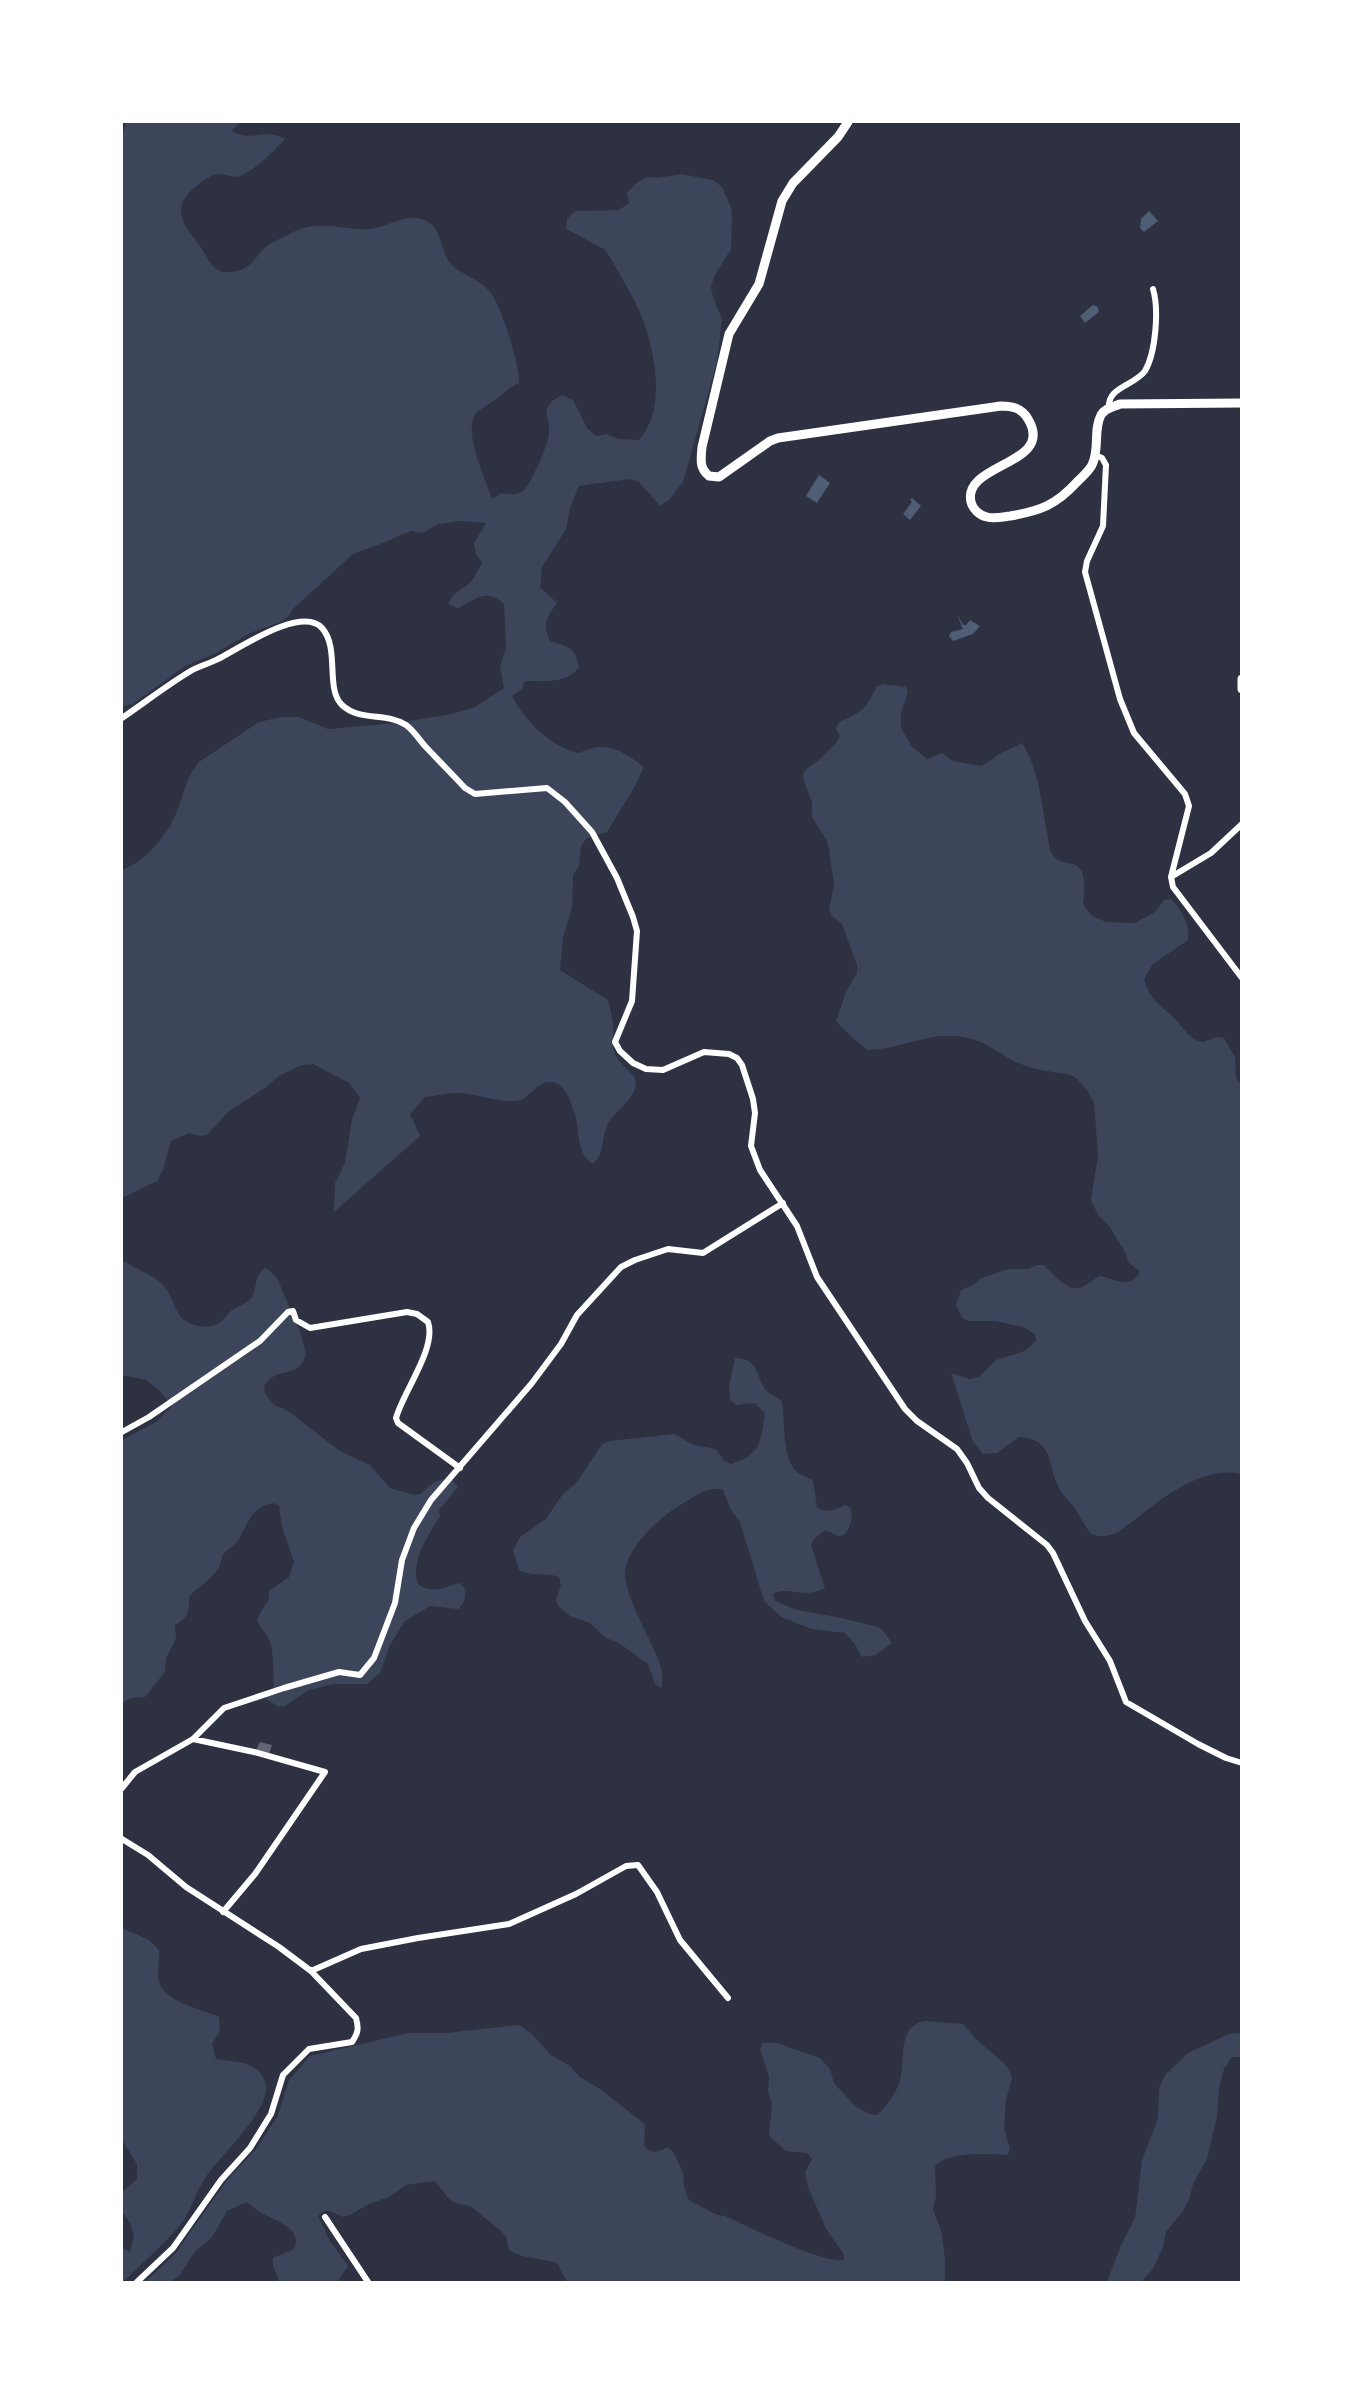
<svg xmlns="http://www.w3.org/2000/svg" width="1363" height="2404" font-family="Roboto,sans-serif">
<rect width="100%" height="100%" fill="#2d3142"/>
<!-- green -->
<path fill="#3c4559" d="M126,122H240L232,131C251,143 264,127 285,139C272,153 258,168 240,176C233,179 225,173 217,174C209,175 197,185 191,191C170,211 187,229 200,246C209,259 212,275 232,272C256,269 255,252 270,244C281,238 295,230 307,227C329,223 350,231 371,229C389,227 409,210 428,222C445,232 439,259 458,270C470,277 482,282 491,293C502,308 520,365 519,383C509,387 504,394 496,399C490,404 481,408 476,413C462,431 486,480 492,499L501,493C509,494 518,496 524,490C531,483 549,443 549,433C550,426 547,418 546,410L552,401L562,395L573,400L587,428L596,436L607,434L618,439L639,440C667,408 655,351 641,315C633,295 620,276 610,257L604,249L566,229L567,219L575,211L619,210L629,203L627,193L635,184L646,177L657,178L681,174L713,180L722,187L731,207L732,217L731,249L714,277L711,287L713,297L722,319L717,362L683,482L669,500L660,506L639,482L629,479L579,486L570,508L566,529L542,567L540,587L557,603C547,617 542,624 550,641C567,646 576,648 579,667C567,684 544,681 525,681L521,690L512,696C524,720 552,748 579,753C607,740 621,750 644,767L635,786L607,832L587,838L581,846L579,866L573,875L572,908L563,938L560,970L608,1000C610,1007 612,1015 613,1023C615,1035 610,1048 618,1059C624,1069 640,1075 635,1089C630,1104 613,1112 607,1126C601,1140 605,1153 593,1164C575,1152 581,1133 575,1115C571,1103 567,1085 552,1082C537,1080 531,1099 517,1101C496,1103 477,1093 457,1093C447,1093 435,1096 425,1097L410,1114L420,1136L334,1212L335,1183L345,1163L352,1119L360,1098L349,1083L313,1064L302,1065L279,1076L265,1088L228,1112L207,1135L201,1136L189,1133L171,1141L163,1170L157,1181L122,1198V870C144,862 164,839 174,818C183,799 185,778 199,762L259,722L281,717H299L328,729L396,723L452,714L475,707L504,688L500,667L506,647L504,604C485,588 477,599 458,608L448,604L453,595L471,582L482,563L476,554L474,543L486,523L459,521L439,524L422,533L412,531L403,534L383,543L353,554L294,608L288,617L279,623L250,633L214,654L185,666L133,704L123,706L122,704V136Z
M883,684L906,687L908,693L901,713V727L911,746L927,759L942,753L953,761L982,766L1001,753L1022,743C1038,768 1041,799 1046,827C1048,834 1048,843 1050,850C1061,877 1091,843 1083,904L1092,916L1106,922L1135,923L1155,912L1164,900L1171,899C1182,910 1190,925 1188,940L1153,964L1144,979C1152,1004 1161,1004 1177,1021C1185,1030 1190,1040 1203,1042L1217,1037L1224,1038L1235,1057L1236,1078L1242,1086L1241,1474C1206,1466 1167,1494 1141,1515C1131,1522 1118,1535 1105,1536C1101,1537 1095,1535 1091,1534C1085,1526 1081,1518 1076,1510C1071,1502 1063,1496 1059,1488C1046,1463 1055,1440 1019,1437L997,1453L983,1454L973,1442L951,1373L969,1379L979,1377L996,1360L1025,1351L1036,1341L1035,1334L1023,1327L995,1321H968L962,1318L956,1305L961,1290L975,1284L980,1279L1008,1269H1029L1036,1265H1044C1053,1274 1068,1293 1082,1287C1089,1284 1094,1279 1100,1276C1116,1279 1129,1290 1140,1272L1129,1263L1124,1250L1109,1226L1098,1215L1091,1200L1098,1155L1094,1103L1087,1090L1077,1079L1071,1075C1056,1072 1040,1071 1026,1066C1003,1059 990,1041 963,1037C930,1031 899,1050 868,1050C862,1046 839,1026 836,1021L846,992L857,972V965L842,924L831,915L829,908L834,886L829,849L827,841L812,817V802L804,782L803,774L807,768L819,760L836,743L840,736L836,729L839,722C860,713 867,709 876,687Z
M122,1260C136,1270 152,1273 165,1287C172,1296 175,1311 183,1319C192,1327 212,1330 222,1321C225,1318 227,1314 231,1311C236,1307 242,1305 247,1302C260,1293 251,1275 266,1268L277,1278L301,1334L306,1355C296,1381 277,1365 264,1386L265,1393L274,1405L288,1411L340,1451L370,1465L390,1488L414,1495L421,1494C431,1483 439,1477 453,1480L458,1487L439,1510L440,1517C428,1535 410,1562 418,1584C430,1595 445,1587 459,1583C469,1588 466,1603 458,1609L430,1606L405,1621L390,1645L380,1673L367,1684H333L309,1690L285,1706L279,1707L266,1699V1696L274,1688C273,1674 274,1650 269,1639C266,1631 258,1628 257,1618L269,1599V1591L289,1577L294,1562L282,1527L279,1506L273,1503C249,1509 250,1521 239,1539C235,1546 227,1549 222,1556C220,1577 202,1582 189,1597C190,1611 188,1618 175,1625L176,1639L166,1658L165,1672L145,1697L131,1698L122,1703V1440L156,1422L172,1406L159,1390L146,1380L122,1375Z
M735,1358C759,1358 755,1376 766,1390C770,1395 777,1397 782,1401C785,1419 782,1458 796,1471C801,1476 807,1477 813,1480L817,1507C828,1514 834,1510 845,1505L851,1508C853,1518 851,1527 844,1535L838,1536L825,1530L814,1539L811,1545L825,1588C805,1600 787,1585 773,1594L775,1601L797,1610L842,1618L878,1627L884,1632L892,1643L876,1655L862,1657L855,1644L845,1633L812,1629L781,1617L764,1601L740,1522L731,1510L723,1490C710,1485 694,1497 682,1504C660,1517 626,1547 625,1574C625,1594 647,1633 655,1652C660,1662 665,1677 661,1688L655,1684L648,1664L619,1643L606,1638L590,1623L570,1616L558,1606L556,1599L561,1585L559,1577C546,1572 531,1577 519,1570L513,1550L520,1537L546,1519L562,1495L577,1482L602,1444L609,1441L674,1434L694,1445L716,1449L724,1461L731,1464C762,1454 760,1442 765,1413L755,1403L736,1405L730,1400L729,1386Z
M122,1928L149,1940L159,1950C160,1959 157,1970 158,1978C162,2003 201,2008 219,2017L220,2031L212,2044L216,2059C237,2063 256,2059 265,2082C275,2107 217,2158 204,2180C195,2194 191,2211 181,2224C164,2245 142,2263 123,2282L122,2248L130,2252L134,2236L130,2223L122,2212V2192L137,2179V2164L122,2140Z
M925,2021L963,2024L977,2040L1006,2065L1010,2072L1012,2078L1006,2100L1004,2128L1010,2149L1008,2155C987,2154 950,2151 935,2166L936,2196L933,2210L941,2230L945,2258V2282H567L557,2263C542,2258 522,2259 509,2250L506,2236L501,2231L470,2206L456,2203L449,2199L435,2181L406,2185L389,2197L369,2204L350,2215L343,2217L330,2211H324L318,2216L330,2241L348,2266L337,2282H278C279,2273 271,2270 273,2258L294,2249C302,2230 281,2223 267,2216C260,2213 253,2207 247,2202L227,2211L212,2237L195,2252L179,2276L170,2282H145L175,2254L227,2180L257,2148L278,2115L289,2080L310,2056L409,2033H446L519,2025L531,2033L551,2055L570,2066L580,2077L600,2089L645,2124L644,2145C652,2155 658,2152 668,2147L673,2152L683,2172L684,2186L689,2200L717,2215L725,2216C746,2226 827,2265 844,2260L843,2253L826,2229L808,2187L805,2172L812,2159L807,2153L786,2151L769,2136L772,2105L768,2091L769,2077L760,2049L763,2043H777L820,2058L830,2069L834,2083L854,2105L869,2114L877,2115C886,2107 897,2092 900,2080C906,2060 896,2026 925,2021Z
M1241,2033V2057H1232L1224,2069L1219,2088L1217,2117L1207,2159L1193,2184L1190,2197L1183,2211L1166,2232L1163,2247L1153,2269L1141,2282H1107L1121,2245L1135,2218L1142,2160L1158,2118L1159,2088L1165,2075L1188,2053L1229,2034Z"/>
<!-- water -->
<path fill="#4f5d75" d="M1149,211L1158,221L1144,232L1140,228L1141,219Z
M1093,305L1098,307L1099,312L1085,323L1080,316Z
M819,475L830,483L817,503L806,496Z
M912,498L921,506L910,520L903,514L912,502L910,500Z
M957,614L963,625H966L970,620L980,626L973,634L953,641L949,636L951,632L963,629Z"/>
<!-- building -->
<path fill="#626471" d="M260,1742L272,1745L269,1754L256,1750Z"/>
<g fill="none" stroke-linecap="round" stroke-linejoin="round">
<!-- minor -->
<path stroke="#fff" stroke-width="6" d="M1109,408C1107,387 1134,386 1145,371C1156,352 1159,309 1153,289
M1095,455L1102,458L1106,465L1103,526L1087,561L1085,572L1120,699L1134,733L1185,794L1189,806L1171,877L1173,887L1242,978
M122,718C144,703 166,686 189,672C198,666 209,664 218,659C238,649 302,605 322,628C340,648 325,689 342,705C360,722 387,712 406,725C413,730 419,739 424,745C438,760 452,774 465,788L475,794L547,788L565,802L592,832L617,878L633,917L637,931L632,1001L615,1042L620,1051L633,1063L646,1069L663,1070L704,1052L729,1054L737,1058L742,1065L753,1099L755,1113L751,1146L760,1170L797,1226L817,1277L905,1409L917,1421L957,1449L967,1463L979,1488L988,1498L1047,1545L1053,1553L1085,1621L1110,1661L1126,1702L1198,1744L1226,1758L1242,1763
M1171,877L1211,853L1242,824
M122,1432L149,1417L260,1341L288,1312L293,1311L296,1320L310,1328L407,1312L417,1314L428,1322C437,1348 403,1392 396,1418L398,1423L460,1468
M193,1739L254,1752L325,1772L255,1874L223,1912
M122,1788L135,1772L193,1739L224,1708L284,1688L339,1672L360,1675L374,1658L395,1603L402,1560L414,1528L431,1500L532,1383L561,1344L577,1315L621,1267L635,1260L668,1249L703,1253L783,1203
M122,1839L148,1855L186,1887L279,1947L311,1971L356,2018C359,2029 358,2033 352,2042L309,2049L283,2075L271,2114L250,2148L221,2180L173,2248L137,2282
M311,1971L361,1949L418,1938L509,1924L576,1894L626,1866L638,1865L657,1892L680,1940L728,1998
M325,2217L368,2282"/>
<!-- primary -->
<path stroke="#fff" stroke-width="9" d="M848,122L838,137L793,183L782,201L759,284L729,334L702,447C701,459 699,468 709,476L719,477L770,441L778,438L1001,406C1012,406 1022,408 1028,419C1056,465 962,463 971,502C973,509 979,515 987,517C994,519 1002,517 1010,516C1040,511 1056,505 1077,482C1082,477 1089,471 1092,465C1100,449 1093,430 1101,415C1105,408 1113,407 1120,404L1242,403
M1242,679V689"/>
</g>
<!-- border -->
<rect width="1363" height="2404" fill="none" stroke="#ffffff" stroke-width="246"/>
</svg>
